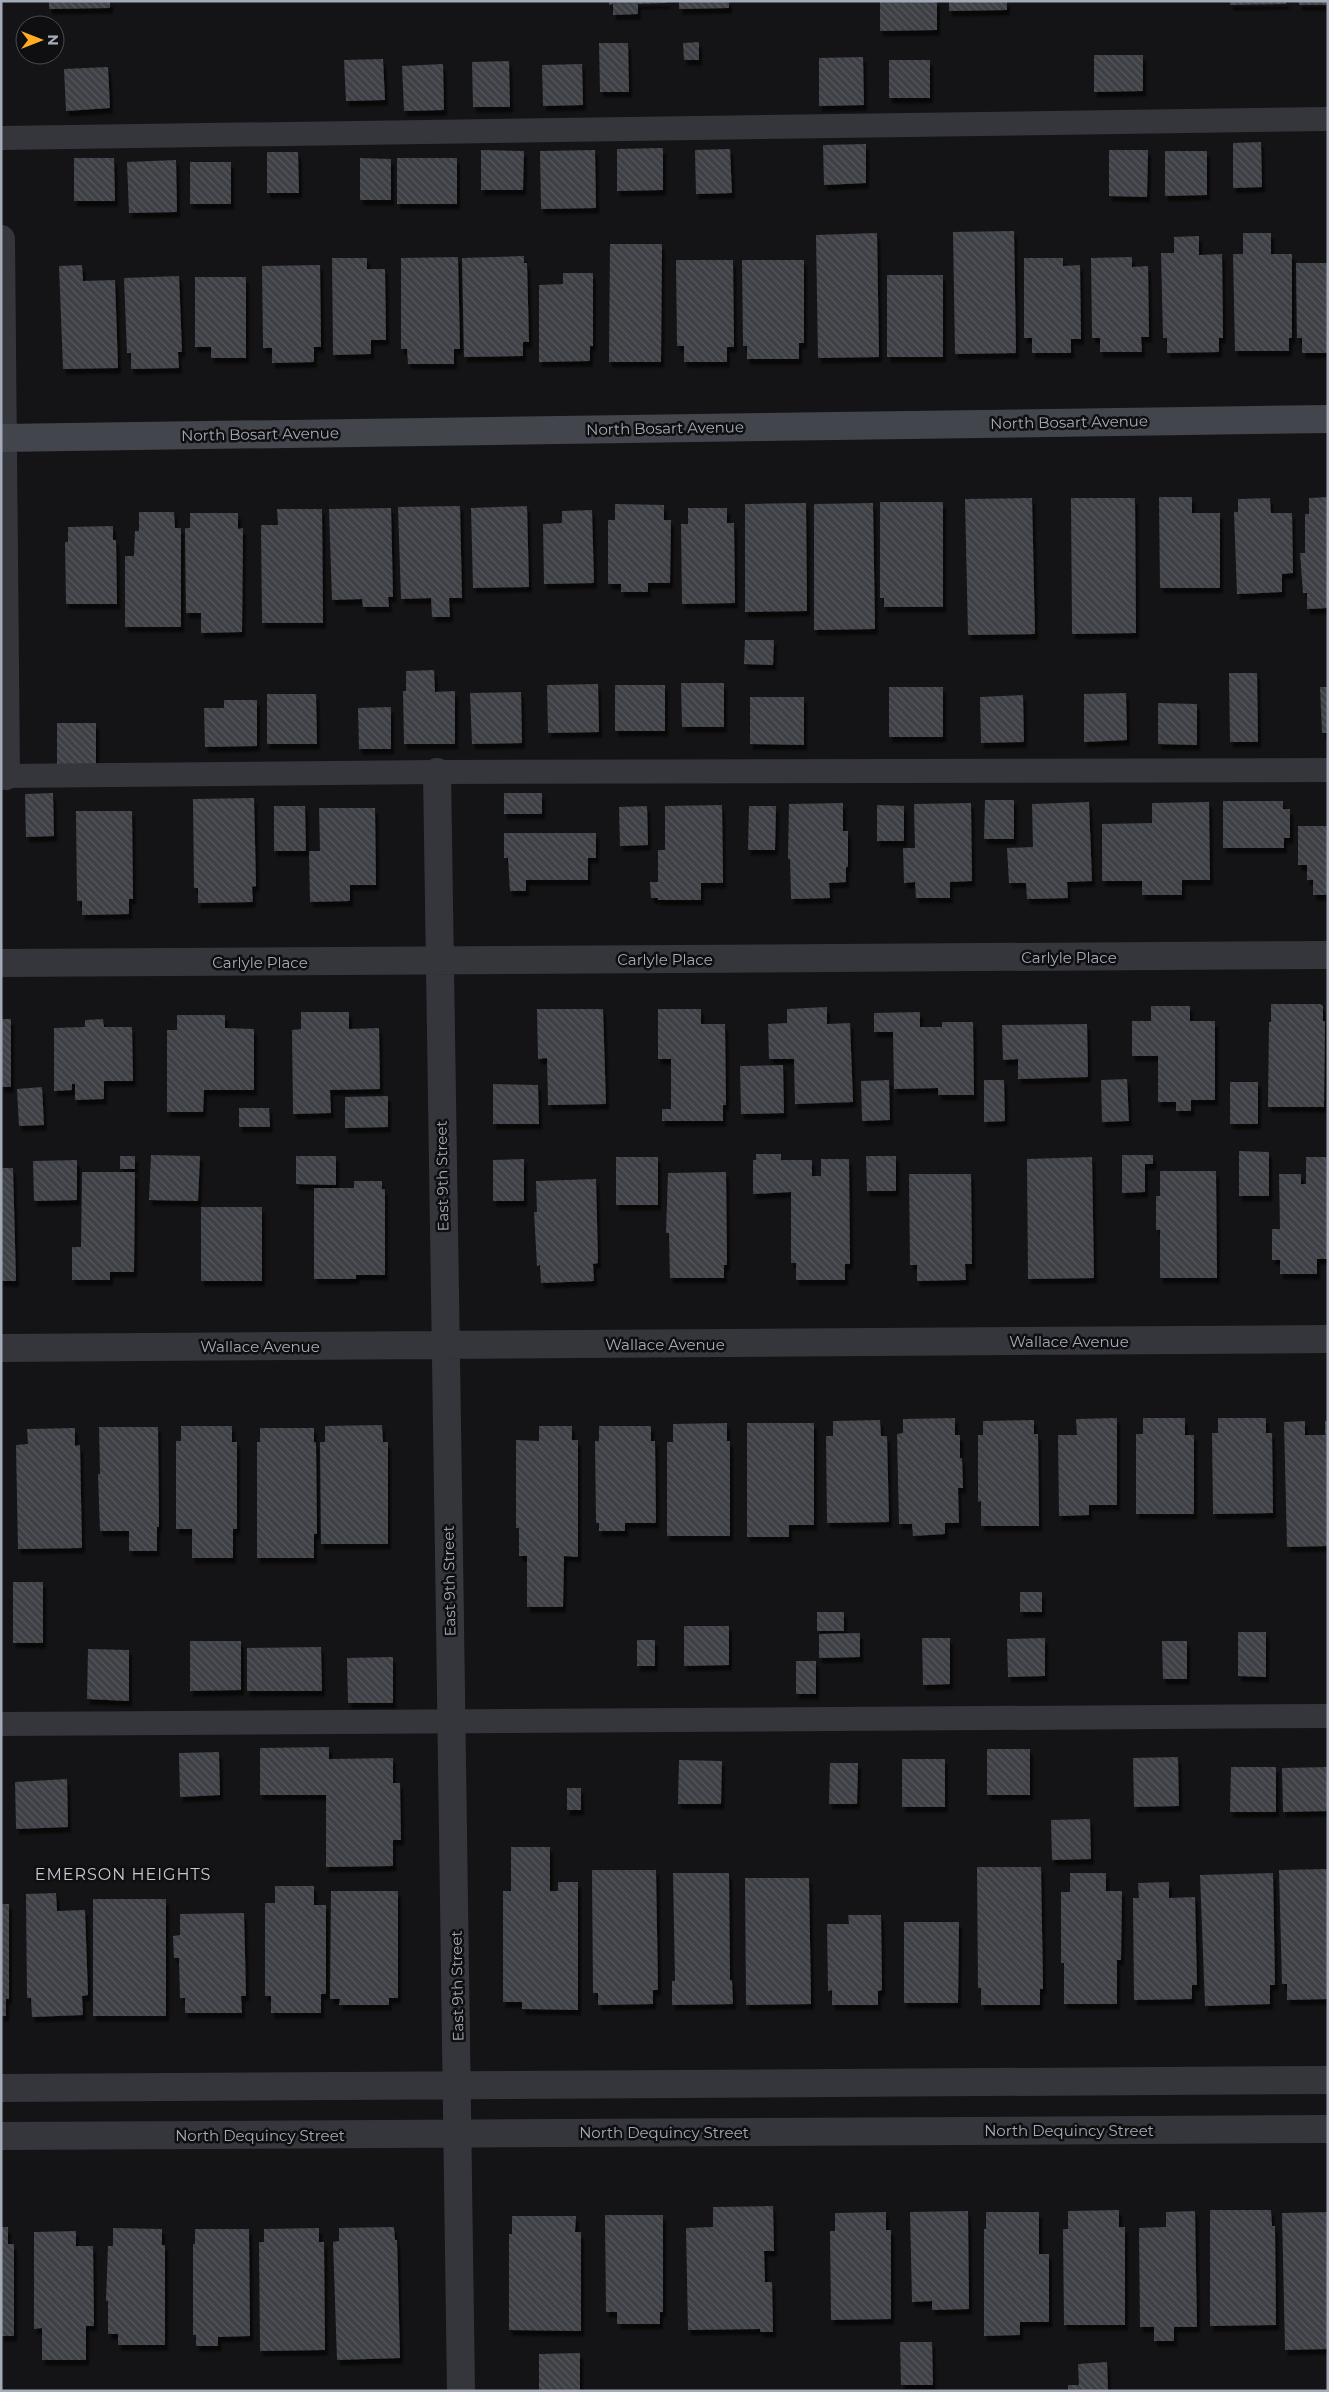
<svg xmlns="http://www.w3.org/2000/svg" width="1329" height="2392" font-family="Montserrat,sans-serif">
<defs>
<pattern id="building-back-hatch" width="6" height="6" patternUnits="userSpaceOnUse" patternTransform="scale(1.25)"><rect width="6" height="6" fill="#3e3f44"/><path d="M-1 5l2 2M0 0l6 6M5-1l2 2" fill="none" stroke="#57585d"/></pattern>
<filter id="shadow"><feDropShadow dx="3" dy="5.5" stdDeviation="1" flood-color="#0009"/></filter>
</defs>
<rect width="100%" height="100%" fill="#141416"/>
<!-- building -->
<path fill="url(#building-back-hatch)" filter="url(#shadow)" d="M49,1H110V8L49,9Z
M609,1H667V3L638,4V14L613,15V4L609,5Z
M679,1H729V8L679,9Z
M880,1H937V30L880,31Z
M949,1H1007V10L949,11Z
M1230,1H1286V4L1230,5Z
M1299,1H1328V5H1299Z
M699,42V60H684L683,43Z
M599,43H628L629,92H600Z
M1094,55H1143V91L1094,92Z
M863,57L864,105L819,106V58Z
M383,59L385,100L346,101L344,60Z
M889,60H930V98H889Z
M509,61L510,107H473L472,62Z
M443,64L444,110L404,111L402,66Z
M582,64L583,105L543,106L542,65Z
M108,67L110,108L66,111L64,69Z
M1261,142L1262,187L1233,188V143Z
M866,144V183L824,185L823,145Z
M663,148V190L617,191V149Z
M730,149L732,193L696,194L695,150Z
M481,150L524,151L523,190H481Z
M595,150L596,208L541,209L540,151Z
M1109,150H1148L1147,197L1109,196Z
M1165,151H1207V195L1165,196Z
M267,152H298L299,193H267Z
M74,158H114L115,201H74Z
M360,158L391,159V200H360Z
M397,158H457V204H397Z
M176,160L177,212L129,213L127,162Z
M190,162H231V204H190Z
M1014,231L1016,353L955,354L953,232Z
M877,233L879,357L818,358L816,235Z
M1243,233H1271V254H1292V338H1289V351H1235L1233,254H1243Z
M1199,236V255L1222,254L1223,338H1219V352L1167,353V338H1163L1161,253H1174V237Z
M610,244H662L661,362H609Z
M524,256V263H527L529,342H523V356L464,357L462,258Z
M458,257L460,349H454V364H408L407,349H401V258Z
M1132,257V267L1148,266L1149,337H1141L1142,352H1100V338H1092L1091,258Z
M332,258H367V269H385L386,340H371V354L333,355Z
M1024,258H1063V266L1080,265L1081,339H1071V353H1032V338H1024Z
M676,260H733L734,347H727V362H684V346H677Z
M742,260H804V343H799V359H747V346H743Z
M1296,263H1328V353H1302V338H1297Z
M82,265L83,281L115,280L118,368L63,369L59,266Z
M320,265L321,347H314V362L272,363V348H263L262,266Z
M563,273H593V346H590V361L539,362V285L563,284Z
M887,275H943V357H887Z
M179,276L182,352H178L179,368L131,369V353H127L124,278Z
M195,277H246V358H211V347H195Z
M1159,497H1192V513H1220V588H1160Z
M1328,497V608L1307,609V593H1303L1300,553H1305V514H1309V498Z
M1032,498L1035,634L968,635L965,499Z
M1071,498H1135L1136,633L1072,634Z
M1270,498L1271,513H1292L1293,573L1282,574V592L1237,594L1234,512H1238V499Z
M880,502H943V607H884V598H880Z
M806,503L807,611L745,612V504Z
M873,503L875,629L814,630V504Z
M615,504L664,505V520H671L670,583H648V592H621V584H608V520H615Z
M460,506L462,598H449L450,617H432L431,598L401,599L398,507Z
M527,506L529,587L473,588L471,508Z
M391,508L393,597H388L389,607H363L362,599L332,600L329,509Z
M688,508H727V523H734L735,603L682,604L681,524H688Z
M277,509H322L323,623H262L261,525H278Z
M592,510L594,583L544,584L543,524L562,523V511Z
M139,512H174L175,528H181V627H125V556H134L135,531H139Z
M190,513H238V529L243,528L242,632L201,633V613H186L185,528H190Z
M113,526V540H116L117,604H66L65,542H68V527Z
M745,640H774L773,665L744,664Z
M434,670L435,692L455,691V744H404L403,691H406V671Z
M1229,673H1257L1258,742H1230Z
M681,683H724V727H682Z
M598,684L599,732L548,733L547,685Z
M615,685H665V731H615Z
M889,687H943V737H889Z
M1320,687H1328V733H1322Z
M521,692L522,743L472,744L470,693Z
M1126,693L1127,740L1084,742V694Z
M267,694H316L317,744H267Z
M1023,695L1024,742L981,743L980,697Z
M750,697H804V745L750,744Z
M224,700H257V746L205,747L204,708H224Z
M1158,703L1197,704V745L1158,744Z
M391,707V749H359L358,708Z
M57,723H96V766H57Z
M53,793L54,836L26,837L25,794Z
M504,793H542V814H504Z
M254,798L256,886L252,887L253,902L198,903V888H194L193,799Z
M985,800H1014V839H984Z
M1223,801H1283V809H1290V838H1284V848H1223Z
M1089,802L1092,881L1067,882L1068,898L1027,899L1026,883H1009L1007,848L1033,847L1032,804Z
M1209,802L1210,880H1182V895H1142V881H1102V824L1152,823V803Z
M843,803V831H848V867H846V882L829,883L830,898L791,899L790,859H788L789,804Z
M971,803L972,881L950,882V898H916L915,882L904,883L903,848H915L914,804Z
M722,805L723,883H701V900H658V898H651L650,882H658V850H665V806Z
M877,805L904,806V841H877Z
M274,806H305L306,851H274Z
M647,806L648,845L620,846L619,807Z
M749,806H776L775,850H748Z
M319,808H375L376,885H350V901L310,902L309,851H320Z
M76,811H132L133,899H129V914L82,915V901H77Z
M1298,826H1328V895H1313V880H1307V865H1298Z
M504,833H596V858H588V880H526V891H510L508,858H504Z
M1271,1004H1320L1323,1006V1021H1325L1324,1107H1268L1269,1022H1271Z
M1151,1006H1190V1021H1215V1100H1191V1111H1176V1102H1158V1056H1132V1021H1151Z
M827,1007V1024L850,1023L853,1102L795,1104L794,1059H769L768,1024L787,1023V1009Z
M537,1009H603L606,1104L548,1105L547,1058L538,1059Z
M658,1009H701V1024H725L726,1105H723V1121H662V1109H671V1059H658Z
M301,1012H349V1029L379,1028L380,1089L330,1090L331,1113L293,1114L292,1030L301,1029Z
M920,1012V1027H942V1022H973L974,1095H938V1088L894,1089L893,1032H874V1013Z
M177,1015H225V1028L254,1029V1090H204L203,1112H167V1030H177Z
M1,1019H11V1087H1Z
M103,1019L104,1027H132L133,1081H104V1099L75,1100V1084H72V1090L54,1091V1028L85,1027V1020Z
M1087,1024L1088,1077L1018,1079V1059L1003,1060L1002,1025Z
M783,1065L784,1113L741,1114L740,1066Z
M1127,1079L1129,1121L1102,1122L1101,1080Z
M889,1080L890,1120L862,1121L861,1081Z
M984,1080H1004L1005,1121L984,1122Z
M1230,1082H1258V1124H1230Z
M493,1084L538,1085L539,1124H493Z
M42,1087L44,1125L19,1126L17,1089Z
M388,1096V1127L345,1128V1097Z
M239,1108H269L270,1127H239Z
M1239,1151L1269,1152V1196H1239Z
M756,1154H781V1160H812V1176H821V1159H849L850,1264H845V1280H796V1263H791V1192L753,1194V1160H756Z
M151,1155L200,1156L198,1201L149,1200Z
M1122,1155H1153V1164H1145V1192L1122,1193Z
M120,1156H135V1169H120Z
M296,1156H336V1185L296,1184Z
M866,1156H896V1191H867Z
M616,1157H658V1205H616Z
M1092,1157L1094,1278L1028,1279L1027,1159Z
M1306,1157H1328V1259H1317V1274H1280V1260H1272V1229H1280L1279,1174H1301V1184H1306Z
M524,1159V1201H493V1160Z
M77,1160V1200L34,1201L33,1161Z
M1,1168H13L16,1281H1Z
M1160,1171H1216L1217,1278H1160V1230H1156V1196H1160Z
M82,1172H135L134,1272H110V1280H72V1247H81Z
M726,1172L727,1265H724V1278H670L669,1233H666L668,1173Z
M909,1174H971L972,1264H965L966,1280L917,1281V1265H910Z
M596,1179L598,1263L593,1264L594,1281L541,1283L540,1265L537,1266L534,1212H537L536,1181Z
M354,1181H382V1189H385V1275H356V1279H314V1188H354Z
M201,1207H262V1281H201Z
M955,1418V1435H960V1458H962L963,1488H958L959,1523H945V1534L913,1536L912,1524H899L897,1434L903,1433V1419Z
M1117,1418V1505H1089V1515L1059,1516L1058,1435H1077L1076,1419Z
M1143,1418H1185V1435H1194V1514H1136V1434H1143Z
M1218,1418H1266V1433H1272L1273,1513L1213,1514L1212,1433H1218Z
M880,1420L881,1436H887L889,1522L827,1523L826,1436H833V1421Z
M1034,1420V1434H1038L1039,1526H981V1501L978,1502V1435H983V1421Z
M1305,1421V1435H1325V1421H1328V1546L1287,1547L1284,1422Z
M727,1423V1441H730V1536H667V1442H673V1424Z
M747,1423H814V1525H789V1537H747Z
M382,1425L383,1442H388V1544H321L320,1442H325V1426Z
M181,1426H232V1442H237V1529H233V1558H192V1529H176V1441H181Z
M539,1426H572V1440H578V1557L564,1556L563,1607H527V1556H519V1528H516V1440L539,1441Z
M599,1426H651V1441H655L656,1523H625V1531H599V1523H596L595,1441H599Z
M99,1427H158L159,1527H157V1551H129V1531H100L98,1474H100Z
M75,1428V1446L80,1445L82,1548L18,1549L16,1445L28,1444L27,1429Z
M260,1428H314V1442H316L317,1534H314V1558H257V1442H260Z
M13,1582H43V1643H13Z
M1020,1592H1042V1612H1020Z
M817,1612H844V1631H817Z
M684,1626H729V1665L684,1666Z
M1238,1632H1266V1677L1238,1676Z
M860,1633V1657L819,1658V1634Z
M922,1638H950V1684L923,1685Z
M1045,1638V1676L1008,1677L1007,1639Z
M637,1640H655V1666H637Z
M190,1641H241V1690L190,1691Z
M1162,1641H1187V1679H1163Z
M321,1647L322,1691H247V1648Z
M88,1649L129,1650V1701L87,1699Z
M393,1657V1703H348L347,1658Z
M796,1661H816V1694H796Z
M329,1747V1759L393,1758V1783H400L401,1840H393V1866L326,1867V1795H260V1748Z
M987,1749H1030V1795H987Z
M219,1752L220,1795L180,1797L179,1753Z
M1178,1757L1179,1806L1134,1807L1133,1758Z
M902,1759H945V1807H902Z
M679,1760L722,1761L721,1804H678Z
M830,1763H858L857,1804H829Z
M1231,1767H1276V1812H1230Z
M1328,1767V1811L1283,1812L1282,1768Z
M67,1779L68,1827L16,1829L15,1782Z
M567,1788H581V1810H567Z
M1090,1819L1091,1859L1052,1860L1051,1820Z
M511,1847H550V1891H558V1882H578V2010L522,2009V2002H503V1891H511Z
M977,1867H1041L1043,1989H1040V2005H981V1988H978Z
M1328,1869V1999L1287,2000V1984H1282L1279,1870Z
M592,1870H656L658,1990H653V2004L598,2005V1993H593Z
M673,1873H729L730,1980H732L733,2004L672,2005V1981H675Z
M1070,1873H1106V1891H1122L1121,1960H1117V2004H1064V1963H1061V1892H1070Z
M1273,1873L1275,1985H1270V2004L1205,2006L1200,1875Z
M745,1878H809L811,2004L746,2005Z
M1169,1882V1898L1195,1897L1197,1985H1192V1999L1134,2000L1133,1898H1139L1138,1883Z
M275,1886H314V1905H326V1994H321V2013H271V1996H265V1903H275Z
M331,1891H398V1998H389V2005H339L340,1999H330Z
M56,1893L57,1911L85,1910L88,1995L82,1996L83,2015L32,2017L31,1998H27L26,1894Z
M93,1899H166V2016H93Z
M1,1904H9V1999H6V2016H1Z
M244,1913L246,1996H241L242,2013H185V1998H180L179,1958H174L173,1936L180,1935V1914Z
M848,1915H881L882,1990L878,1991V2005H832V1990L828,1991L827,1924H849Z
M904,1922H959L958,2003H904Z
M773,2206L774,2251H764L765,2282H772L773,2332H760V2329L688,2330L686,2228L713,2227V2207Z
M1119,2210V2227H1125V2325H1064L1063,2229H1068V2211Z
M1210,2210H1271L1272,2226H1275L1276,2325L1210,2326Z
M968,2211L969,2309L932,2310V2301L912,2302L910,2212Z
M1195,2211L1197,2327H1174V2341H1154V2327H1140L1139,2228L1166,2227V2212Z
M886,2212V2230H891V2319L831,2320L830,2231H835V2213Z
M986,2212H1039V2254H1049V2322H1020V2335L984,2336V2229H986Z
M1328,2212V2349L1285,2350L1282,2213Z
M605,2215H663V2312H660V2324H617V2312H606Z
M512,2216H576L575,2232H581V2331L509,2330V2234H512Z
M1,2227H8V2244H14V2336H1Z
M394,2227L395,2240H397L400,2358L337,2360L333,2242L339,2241V2228Z
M113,2228L162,2229V2245H165V2345H118V2334H108V2301H106L108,2246H113Z
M319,2228V2242H324L325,2350L260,2351L259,2242H264V2229Z
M195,2229H249L250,2336L218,2337V2346H196V2335H193V2244H195Z
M76,2231V2246H93L94,2326H86V2360H42V2328L34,2329V2232Z
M900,2342H932L933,2385H901Z
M580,2353V2391H539V2354Z
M1107,2362L1108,2391H1068V2385H1079L1078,2364Z"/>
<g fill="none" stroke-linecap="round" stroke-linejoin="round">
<!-- lane -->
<path stroke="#35363b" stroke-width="24" d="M1,138L1328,119
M1,776L437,772L1328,770
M1,1724L1328,1716"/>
<!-- street -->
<path stroke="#35363b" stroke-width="28" d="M1,239L6,776
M437,772C442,1312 457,1851 461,2391
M1,963L1328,955
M1,1348L1328,1339
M1,2088L1328,2080
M1,2136L1328,2129"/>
<!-- secondary -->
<path stroke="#42454c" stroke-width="28" d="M1,438L1328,419"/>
</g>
<g text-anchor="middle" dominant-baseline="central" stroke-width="5" stroke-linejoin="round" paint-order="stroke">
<!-- street labels -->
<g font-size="15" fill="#a4abb8" stroke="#0f0f11">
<text transform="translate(1069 422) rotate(-1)">North Bosart Avenue</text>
<text transform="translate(665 428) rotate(-1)">North Bosart Avenue</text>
<text transform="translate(260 434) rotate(-1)">North Bosart Avenue</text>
<text x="1069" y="957">Carlyle Place</text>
<text x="665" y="959">Carlyle Place</text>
<text x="260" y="962">Carlyle Place</text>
<text transform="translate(442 1176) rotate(-91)">East 9th Street</text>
<text x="1069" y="1341">Wallace Avenue</text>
<text x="665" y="1344">Wallace Avenue</text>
<text x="260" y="1346">Wallace Avenue</text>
<text transform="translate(449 1581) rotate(-91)">East 9th Street</text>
<text transform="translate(457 1986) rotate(-91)">East 9th Street</text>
<text x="1069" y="2130">North Dequincy Street</text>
<text x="664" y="2132">North Dequincy Street</text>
<text x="260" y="2135">North Dequincy Street</text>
</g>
<!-- neighbourhood labels -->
<g font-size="16" letter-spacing="1" fill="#c6cad3" stroke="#0f0f11">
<text x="123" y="1874">EMERSON HEIGHTS</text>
</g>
</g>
<!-- border -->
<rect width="1329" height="2392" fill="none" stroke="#a4abb8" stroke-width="5"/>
<!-- north arrow -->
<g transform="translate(40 40) rotate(90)"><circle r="24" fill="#0f0f11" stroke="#4b4d54"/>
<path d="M0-4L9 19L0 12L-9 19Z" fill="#ffad23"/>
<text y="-8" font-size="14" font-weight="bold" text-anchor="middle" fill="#a4abb8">N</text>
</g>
</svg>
